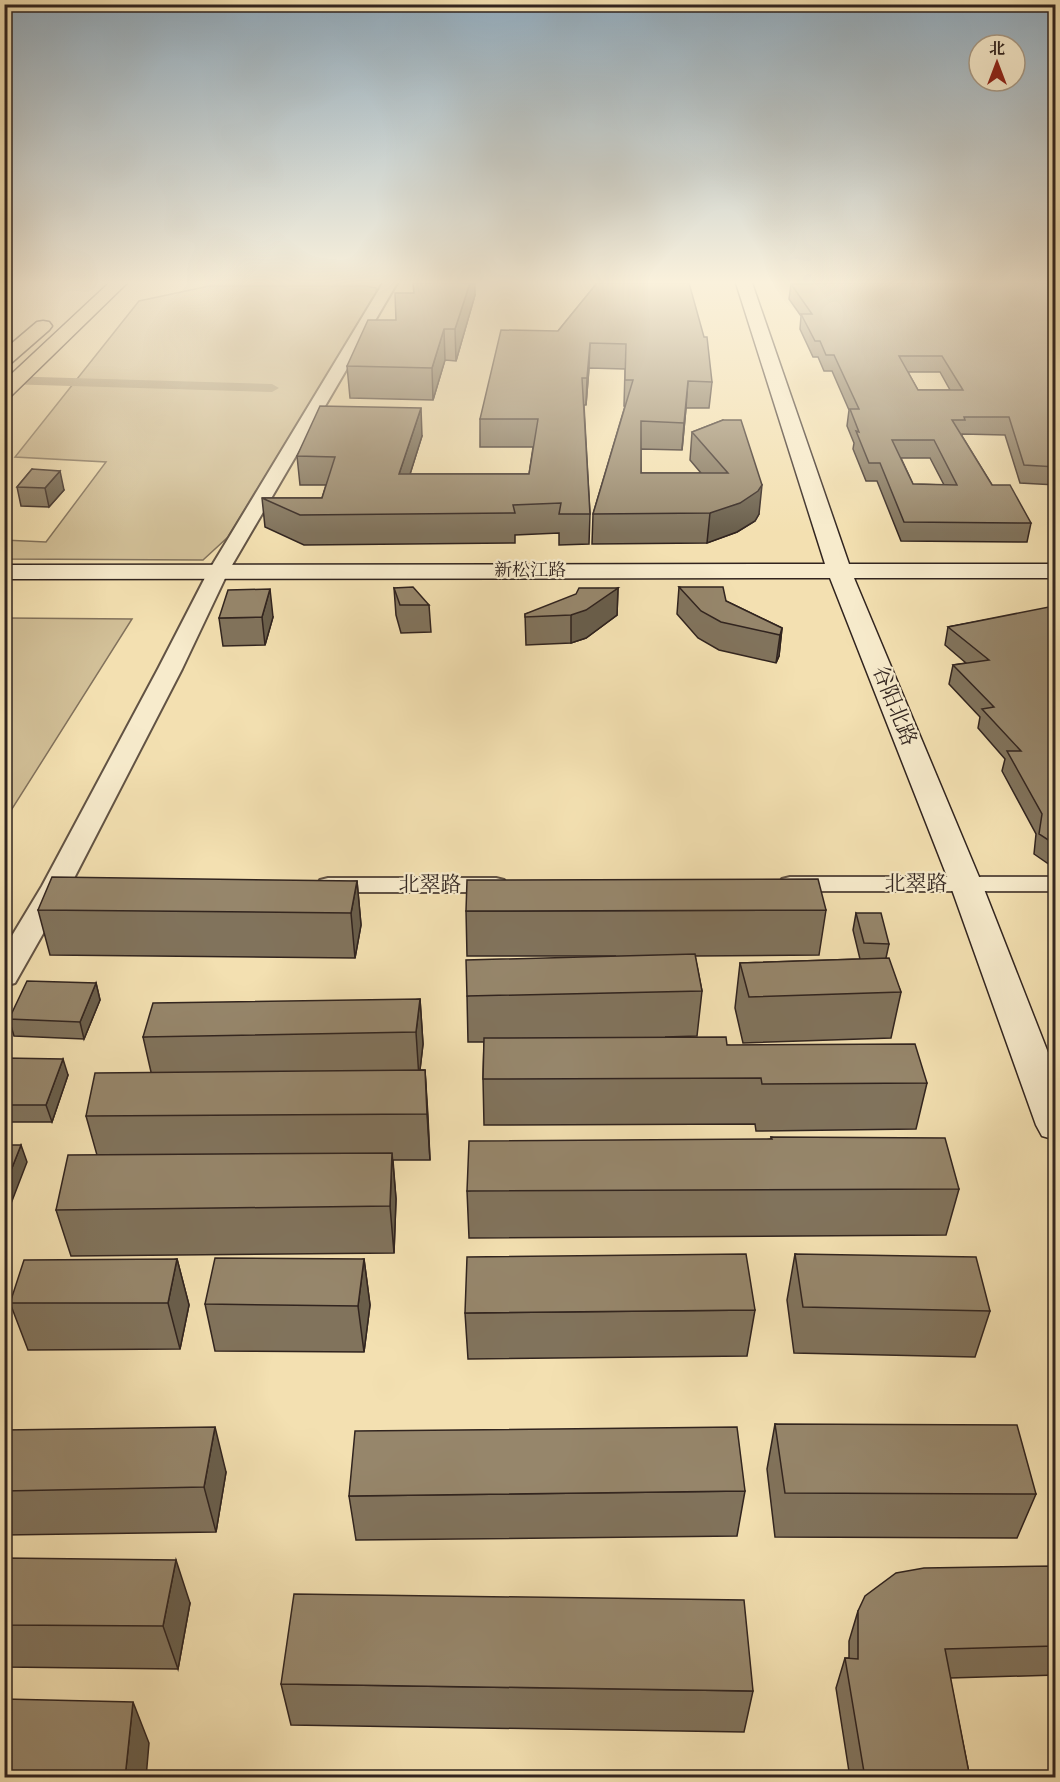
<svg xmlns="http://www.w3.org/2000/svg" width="1060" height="1782" font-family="'IM FELL DW Pica','Noto Serif SC',serif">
<rect width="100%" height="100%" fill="#f3e0b1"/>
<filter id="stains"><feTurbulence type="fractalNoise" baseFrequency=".00333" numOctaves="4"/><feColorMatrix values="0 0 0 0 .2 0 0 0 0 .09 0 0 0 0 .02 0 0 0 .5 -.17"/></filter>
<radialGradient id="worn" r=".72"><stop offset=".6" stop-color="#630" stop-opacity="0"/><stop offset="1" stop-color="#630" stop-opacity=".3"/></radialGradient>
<!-- green -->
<path fill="#d2c098" stroke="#82725c" stroke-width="1.5" d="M209,286H366L376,288L377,293L228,537L203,560L5,559L4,540L46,542L106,462L15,457L139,301Z
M5,618L132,619L5,820L4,618Z"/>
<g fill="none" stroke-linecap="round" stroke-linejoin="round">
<!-- canal -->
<path fill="#b1a07f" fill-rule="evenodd" d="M4,376L272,384L279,388L272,392L4,384Z"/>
<!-- minor casing -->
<g stroke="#625344" stroke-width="4">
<path id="minor" d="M790,877H1056V891H790L782,889L779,884L782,879Z
M328,878H496L504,880L507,885L504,890L496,892H328L320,890L317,885L320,880Z"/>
</g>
<!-- tertiary casing -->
<g stroke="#625344" stroke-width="4">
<path id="tertiary" d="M383,283H397L228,572L182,669L70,886L15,983L4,986V949L42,886L158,669L208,572Z"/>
</g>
<!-- secondary casing -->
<g stroke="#31241f" stroke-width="3">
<path id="secondary" d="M736,283H752L849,564H1056V578H854L982,884L1056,1073V1140L1042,1136L1036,1125L950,884L830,578L4,579V565L825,564Z"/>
</g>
<!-- primary casing -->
<g stroke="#31241f" stroke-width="3">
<path id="primary" d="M109,283H127L11,396L4,398V381Z
M43,321L49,322L52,326L49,330L10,364L4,365V350L37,322Z"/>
</g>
<!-- minor -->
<use href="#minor" fill="#f7ebcc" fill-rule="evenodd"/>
<!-- tertiary -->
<use href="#tertiary" fill="#f7ebcc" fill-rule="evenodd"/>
<!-- secondary -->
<use href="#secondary" fill="#f7ebcc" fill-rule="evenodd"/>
<!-- primary -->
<use href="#primary" fill="#f3e0b1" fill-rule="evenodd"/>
</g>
<!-- wall -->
<path fill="#81735c" stroke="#31241f" stroke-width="1.5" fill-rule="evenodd" d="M597,283L712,382L709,408H686L682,450L641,449V473H701L690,460L692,432L723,420L759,514L755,521L737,532L707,543L592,544L593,514L625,406H624L625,369L589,368L586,405H584L590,514L589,544L559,545V533L515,535V543L304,545L265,527L262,498H322L326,485H300L297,456L422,436L410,474H529L533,447H480V419L558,331Z
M791,284H1056V485L1020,483L1005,435L962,434V436L992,485L1031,523L1027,542L901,541L877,481H866L853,449L854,443L847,426L849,410L832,371H824L818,357H813L800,329L801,316L789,299ZM908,372H940L950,390H918ZM901,458H930L944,485L913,484Z
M475,295L456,361L445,360L433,400L350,398L347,366L396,320Z
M32,469L64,490L49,507L21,506L17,487Z
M679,587L726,601L782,628L779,656L776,663L719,650L698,638L677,614Z
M394,588L429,605L431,632L401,633L396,615Z
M618,588L617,615L586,638L571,643L526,645L525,614Z
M1056,607V868L1053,867L1034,854L1036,834L1002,771L1005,759L978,728L980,717L949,684L953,665L966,663L945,645L948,627Z
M273,617L265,645L223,646L219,618Z
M357,881L361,925L355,958L50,955L38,910Z
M826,910L819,955L695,956L702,991L697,1036L665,1037L727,1045L927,1083L916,1129L756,1131L755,1124L484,1125L483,1079L484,1042H468L467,996L616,956H467L466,911Z
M856,913L889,944L886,958L901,992L891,1038L743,1043L735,1008L740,963L860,959L853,930Z
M96,983L100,1000L84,1039L14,1036L9,1019Z
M420,999L423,1044L420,1070H425L430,1160H393L396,1199L394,1253L71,1256L56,1210L97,1155L86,1116L151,1072L143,1037Z
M4,1058L68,1075L52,1122H4Z
M771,1137L959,1189L946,1235L469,1238L467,1191L771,1139Z
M795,1254L990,1311L975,1357L794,1353L787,1300Z
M177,1259L189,1305L180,1349L28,1350L10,1303Z
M364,1259L370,1305L364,1352L215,1351L205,1304Z
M755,1310L747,1356L468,1359L465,1313Z
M775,1424L1036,1494L1017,1538L775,1537L767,1469Z
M4,1430L226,1472L216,1532L4,1535Z
M745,1491L737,1536L356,1540L349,1496Z
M4,1558L190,1603L178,1669L4,1667Z
M1056,1566V1675L950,1678L970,1778H850L836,1688L845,1658H849V1641L858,1611Z
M281,1684L753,1691L744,1732L291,1725Z"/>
<!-- shaded-wall -->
<path fill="#695e4b" stroke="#31241f" stroke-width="1.5" d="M470,283H475V295L456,361L455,329Z
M444,329L445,360L433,400L432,368Z
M590,343L589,368L586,405L587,378Z
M688,381L686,408L682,450L684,423Z
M421,408L422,436L401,503L399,474Z
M60,471L64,490L49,507L45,488Z
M762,485L759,514L755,521L737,532L707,543L710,513Z
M618,588L617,615L586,638L571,643V615Z
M270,589L273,617L265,645L262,617Z
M782,628L779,656L776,663L780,635Z
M357,881L361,925L355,958L351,913Z
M96,983L100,1000L84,1039L80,1022Z
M420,999L423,1044L419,1078L416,1032Z
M63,1059L68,1075L52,1122L46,1105Z
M425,1070L428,1116L430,1160L427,1114Z
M21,1145L27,1162L7,1214L4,1206V1188Z
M392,1153L396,1199L394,1253L390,1206Z
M177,1259L189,1305L180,1349L168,1303Z
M364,1259L370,1305L364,1352L358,1306Z
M215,1427L226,1472L216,1532L204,1487Z
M176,1560L190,1603L178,1669L163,1626Z
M133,1702L149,1743L146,1778H125Z"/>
<!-- building -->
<path fill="#96866b" stroke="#31241f" stroke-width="1.5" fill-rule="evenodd" d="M413,283H470L455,329H444L432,368L347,366L368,320H396L395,293H414Z
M597,283H689L704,337H707L712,382L688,381L684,423L641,421V473H728L692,432L723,420H741L762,485L758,491L740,503L710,513L593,514L633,380H625L626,344L590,343L587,378H582L590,514H559L561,503L513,505L515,513L300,515L262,498H322L335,457L297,456L320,406L421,408L399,474H529L538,419H480L501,330L558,331Z
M842,283H1054L1056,284V467L1024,465L1009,417H964L965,420H952L992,485H1010L1031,523L904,522L880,463H869L856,431L859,432L850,409H859L834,355H826L820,341H815L801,314H812L791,284ZM899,356H942L963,390H918ZM892,440H934L957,485L913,484Z
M32,469L60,471L45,488L17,487Z
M413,587L429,605H400L394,588Z
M679,587H723L726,601L782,628L780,635L721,622L701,611Z
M579,588H618L586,610L571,615L525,617V614L576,594Z
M270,589L262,617L219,618L228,590Z
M1054,606L1056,607V664L1054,665L1056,666V845L1039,834L1042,814L1007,751H1021L982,709L994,707L953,665L989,660L948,627Z
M52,877L357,881L351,913L38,910Z
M818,879L826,910L466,911L467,880Z
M856,913H881L889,944L864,943Z
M695,954L702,991L467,996L466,960Z
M889,958L901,992L749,997L740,963Z
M27,981L96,983L80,1022L9,1019Z
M420,999L416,1032L143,1037L153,1003Z
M726,1037L727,1045L915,1044L927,1083L762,1084L761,1078L483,1079L484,1038Z
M4,1058L63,1059L46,1105H4Z
M425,1070L427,1114L86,1116L95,1073Z
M771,1137L945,1138L959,1189L467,1191L469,1141L772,1139Z
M4,1145H21L4,1188Z
M392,1153L390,1206L56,1210L68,1155Z
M746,1254L755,1310L465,1313L467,1257Z
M795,1254L976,1257L990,1311L803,1307Z
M215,1258L364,1259L358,1306L205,1304Z
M177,1259L168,1303H10L24,1260Z
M775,1424L1017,1425L1036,1494L785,1493Z
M215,1427L204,1487L4,1491V1430Z
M737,1427L745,1491L349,1496L355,1431Z
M4,1558L176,1560L163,1626L4,1625Z
M1056,1566V1646L945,1649L970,1778H865L845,1658L858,1659V1611L865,1596L896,1573L924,1568Z
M294,1594L744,1600L753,1691L281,1684Z
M4,1699L133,1702L125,1778H4Z"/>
<!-- sky -->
<linearGradient id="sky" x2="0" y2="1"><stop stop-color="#92acbe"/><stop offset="0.53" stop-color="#faf1dc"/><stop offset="1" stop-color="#faf1dc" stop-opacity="0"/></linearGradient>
<rect width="1060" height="533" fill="url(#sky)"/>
<g text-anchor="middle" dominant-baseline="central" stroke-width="4.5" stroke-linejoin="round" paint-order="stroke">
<!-- far-street labels -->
<g font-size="18" fill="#31241f" stroke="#f7ebcc">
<text x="530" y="571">新松江路</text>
</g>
<!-- street labels -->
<g font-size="21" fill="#31241f" stroke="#f7ebcc">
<text transform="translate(894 706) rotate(68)">谷阳北路</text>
<text x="916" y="884">北翠路</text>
<text x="430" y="885">北翠路</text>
</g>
</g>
<!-- margin -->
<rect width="1060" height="1782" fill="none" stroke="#f3e0b1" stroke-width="24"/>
<rect x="6" y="6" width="1048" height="1770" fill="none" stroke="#31241f" stroke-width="3"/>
<rect x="12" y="12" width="1036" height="1758" fill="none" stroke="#31241f" stroke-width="1.5"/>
<!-- north arrow -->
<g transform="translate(997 63)"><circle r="28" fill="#f7ebcc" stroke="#a89b87" stroke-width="1.5"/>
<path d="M0-4.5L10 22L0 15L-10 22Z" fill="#8f2418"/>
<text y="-9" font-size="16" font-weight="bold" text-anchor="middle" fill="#31241f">北</text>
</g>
<rect width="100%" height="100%" filter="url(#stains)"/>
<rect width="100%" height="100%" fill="url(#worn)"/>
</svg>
